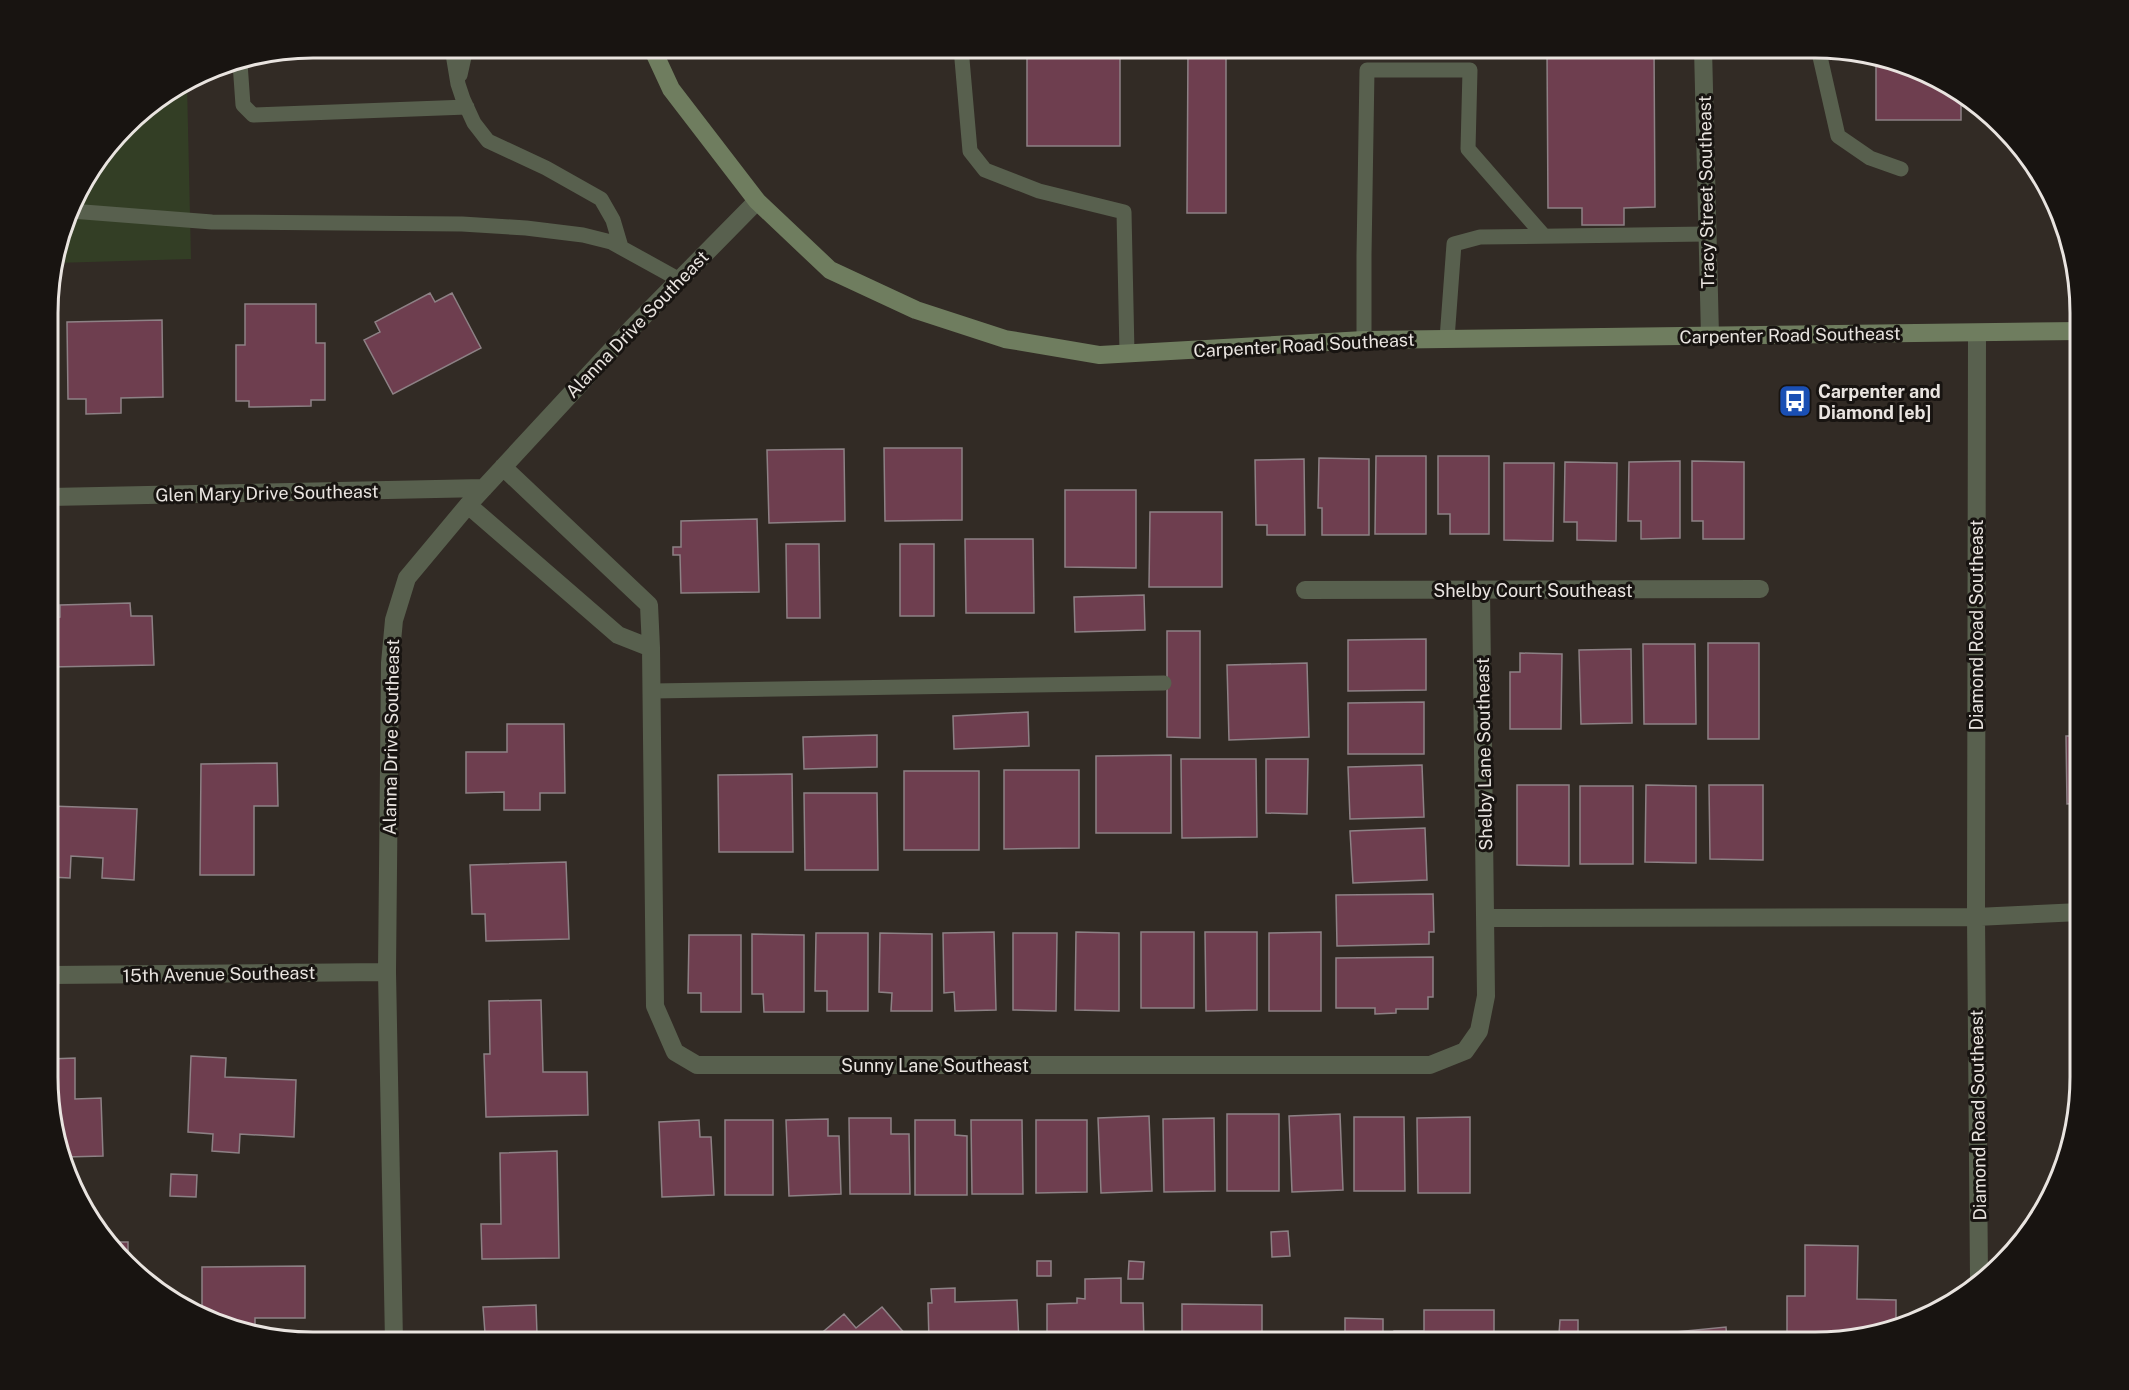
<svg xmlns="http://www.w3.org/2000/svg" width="2129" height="1390" font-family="'Public Sans',sans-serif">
<rect width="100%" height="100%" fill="#322b25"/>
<!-- green -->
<path fill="#333e25" d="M187,84L191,259L55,263L76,196L138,114Z"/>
<!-- building -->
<path fill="#6e3e4f" stroke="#8d8185" stroke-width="1.5" d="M1027,48H1120V146H1027Z
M1188,48H1226V213H1187Z
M1547,48H1654L1655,207L1624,208V225H1582V208H1548Z
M1876,58L1901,62L1961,91V120H1876Z
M430,293L435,302L452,293L481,348L393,394L364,340L380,332L375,322Z
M245,304H316V343H325V400H311V406L249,407V401H236V345H245Z
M162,320L163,397L121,398V413L86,414V399H68L67,322Z
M884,448H962V520L885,521Z
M844,449L845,521L769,523L767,450Z
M1376,456H1426V534H1375Z
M1438,456H1489V534H1450V514H1438Z
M1319,458L1369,459V535H1322V508H1318Z
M1304,459L1305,535H1267V525H1256L1255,460Z
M1680,461V538L1641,539V521H1628L1629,462Z
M1692,461L1744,462V539H1703V521H1692Z
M1565,462L1617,463L1616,541L1577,540V522H1564Z
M1504,463H1554L1553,541L1504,540Z
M1065,490H1136V568L1065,567Z
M1150,512H1222V587H1149Z
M757,519L759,592L681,593L680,555H673V547H681V521Z
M965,539H1033L1034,613H966Z
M786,544H819L820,618H787Z
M900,544H934V616H900Z
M1144,595L1145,630L1075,632L1074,597Z
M130,603L131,616H152L154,665L50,667V618L60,617V605Z
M1167,631H1200V738L1167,737Z
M1426,639V690L1348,691V640Z
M1708,643H1759V739H1708Z
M1643,644H1695L1696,724H1644Z
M1631,649L1632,723L1581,724L1579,650Z
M1520,653L1562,654L1561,729H1510V672H1520Z
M1307,663L1309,737L1229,740L1227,665Z
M2070,686H2080V716H2070Z
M1424,702V754H1348V703Z
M1028,712L1029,746L954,749L953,716Z
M507,724H564L565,793H540V810H504V792L466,793V752H507Z
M877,735V767L804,769L803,737Z
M2066,736H2080V813L2079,803L2067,804Z
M1171,755V833H1096V756Z
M1181,759H1256L1257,837L1182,838Z
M1266,759H1308L1307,814L1266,813Z
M277,763L278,806H254V875H200L201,764Z
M1422,765L1424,817L1350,819L1348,767Z
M1004,770H1079V848L1004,849Z
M904,771H979V850H904Z
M792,774L793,852H719L718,775Z
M1517,785H1569V866L1517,865Z
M1646,785L1696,786V863L1645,862Z
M1709,785H1763V860L1710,859Z
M1580,786H1633V864H1580Z
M804,793H877L878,870H805Z
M50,806L137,809L134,880L102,878L103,858L71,856L70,878L50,877Z
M1425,828L1427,880L1353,883L1350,831Z
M2080,858V888L2071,889V859Z
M566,862L569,939L486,941L485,914H472L470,865Z
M1433,894L1434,932H1429V944L1337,946L1336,895Z
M994,932L996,1010L955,1011L954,992L944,993L943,933Z
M1076,932L1119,933V1011L1075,1010Z
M1141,932H1194V1008H1141Z
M1205,932H1257V1010L1206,1011Z
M1321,932V1011H1269V933Z
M816,933H868V1011H827V991H815Z
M880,933L932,934V1011H891L892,993L879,992Z
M1013,933H1057L1056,1011L1013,1010Z
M752,934L804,935V1012H764L763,994H752Z
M689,935H741V1012H701V993H688Z
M1433,957V997H1428V1009H1396V1013L1375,1014V1008H1336V958Z
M541,1000L543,1072H587L588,1115L486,1117L484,1054H490L489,1001Z
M191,1056L226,1058L225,1077L296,1080L294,1137L240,1134L239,1153L212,1151L213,1134L188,1132Z
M75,1058V1099L101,1098L103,1156L66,1157L50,1111V1059Z
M1227,1114H1279V1191H1227Z
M1340,1114L1343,1190L1292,1192L1289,1116Z
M1149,1116L1152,1191L1101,1193L1098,1118Z
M1354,1117H1404L1405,1191H1354Z
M1470,1117V1193H1418L1417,1118Z
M849,1118H891V1134H909L910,1194H850Z
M1214,1118L1215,1191L1164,1192L1163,1119Z
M828,1119V1136H839L841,1194L789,1196L786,1120Z
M699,1120L700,1137H711L714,1195L662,1197L659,1122Z
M725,1120H773V1195H725Z
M915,1120H955V1135L967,1136V1195H915Z
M971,1120H1022L1023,1194H972Z
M1036,1120H1087V1192L1036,1193Z
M557,1151L559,1258L482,1259L481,1224H501L500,1153Z
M171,1174L197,1175L196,1197L170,1196Z
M1288,1231L1290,1256L1272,1257L1271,1232Z
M114,1242H128V1257Z
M1805,1245L1858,1246L1857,1299L1896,1300V1322L1838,1340L1787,1339V1296H1805Z
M1037,1261H1051V1276H1037Z
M1129,1261L1144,1262L1143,1279H1128Z
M305,1266V1318H255V1332L228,1328L202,1315V1267Z
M1121,1278V1303H1143L1144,1342H1047V1304L1077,1303V1298L1085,1299V1279Z
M955,1288V1302L1017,1300L1019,1342H929L928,1303H932L931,1289Z
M1182,1304L1262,1305V1342H1182Z
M536,1305L537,1334H531L532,1342H481V1334L485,1333L483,1307Z
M882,1307L912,1342H811L844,1314L856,1328Z
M1424,1310H1494V1342H1394V1331H1424Z
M1345,1318L1383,1319V1342H1283V1334L1345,1336Z
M1560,1320H1578V1335H1616V1342H1516V1334H1559Z
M1726,1327L1727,1341L1636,1342L1635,1336Z
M749,1333L757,1342H740Z"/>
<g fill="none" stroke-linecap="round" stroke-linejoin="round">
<!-- lane -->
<path stroke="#58604e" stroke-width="15" d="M452,48L458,84L463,99L474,123L488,141L546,168L601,199L613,220L621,247
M961,48L970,151L985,170L1039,191L1124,212L1127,353
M1818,48L1838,136L1870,158L1901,169
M240,63L243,105L253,115L467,107
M460,75L466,48
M71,211L212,222L462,224L526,228L583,235L611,242L678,279
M1447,339L1454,244L1480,237L1707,234
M1364,340V255L1367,70H1470L1468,149L1544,236
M652,691L1164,683"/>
<!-- street -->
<path stroke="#58604e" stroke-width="18" d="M1703,48L1710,336
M1977,333L1976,917L1979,1278
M50,497L484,488
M468,505L618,635L651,648L649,605L503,467
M1305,590L1760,589
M651,648L655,1006L675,1052L697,1065H1430L1465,1051L1479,1031L1486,996L1481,590
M1487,918L1976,917L2080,912
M50,975L387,972
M394,1342L387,972L390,663L394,620L407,578L468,505L631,329L757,201"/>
<!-- secondary -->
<path stroke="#6f7d5f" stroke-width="18" d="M652,48L671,89L757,201L830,270L916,310L1005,339L1100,355L1364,340L2080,331"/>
</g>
<!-- icons -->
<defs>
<g id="bus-square" transform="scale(1.725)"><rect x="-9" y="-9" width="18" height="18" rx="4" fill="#1a4fb4" stroke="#181411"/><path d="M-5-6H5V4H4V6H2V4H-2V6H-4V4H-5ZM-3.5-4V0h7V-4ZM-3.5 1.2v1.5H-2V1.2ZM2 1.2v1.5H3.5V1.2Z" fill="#fff"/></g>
</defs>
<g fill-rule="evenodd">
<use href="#bus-square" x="1795" y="401"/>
</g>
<g text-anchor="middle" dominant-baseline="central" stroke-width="6" stroke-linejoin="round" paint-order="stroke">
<!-- street labels -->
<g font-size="18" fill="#e9e4e0" stroke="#181411">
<text transform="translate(1706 192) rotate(-91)">Tracy Street Southeast</text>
<text transform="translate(637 324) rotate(-46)">Alanna Drive Southeast</text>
<text transform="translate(1790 335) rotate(-1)">Carpenter Road Southeast</text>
<text transform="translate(1304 345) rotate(-3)">Carpenter Road Southeast</text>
<text transform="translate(267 493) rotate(-1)">Glen Mary Drive Southeast</text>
<text x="1533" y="590">Shelby Court Southeast</text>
<text transform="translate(1976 625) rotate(-90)">Diamond Road Southeast</text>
<text transform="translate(391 737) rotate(-89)">Alanna Drive Southeast</text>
<text transform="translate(1484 754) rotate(-91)">Shelby Lane Southeast</text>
<text transform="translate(219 974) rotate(-1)">15th Avenue Southeast</text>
<text x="935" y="1065">Sunny Lane Southeast</text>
<text transform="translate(1978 1115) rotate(-91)">Diamond Road Southeast</text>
</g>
<!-- poi labels -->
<g font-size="18" font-weight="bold" fill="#e9e4e0" stroke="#181411" text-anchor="start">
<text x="1818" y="391">Carpenter and<tspan x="1818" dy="21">Diamond [eb]</tspan></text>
</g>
</g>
<!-- crop -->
<path d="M0 0H2129V1390H0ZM313 58H1815A255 255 0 0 1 2070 313V1077A255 255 0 0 1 1815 1332H313A255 255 0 0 1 58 1077V313A255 255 0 0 1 313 58Z" fill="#181411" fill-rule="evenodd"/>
<path fill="none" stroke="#e9e4e0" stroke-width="3" d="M313 58H1815A255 255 0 0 1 2070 313V1077A255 255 0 0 1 1815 1332H313A255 255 0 0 1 58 1077V313A255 255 0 0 1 313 58Z"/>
</svg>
